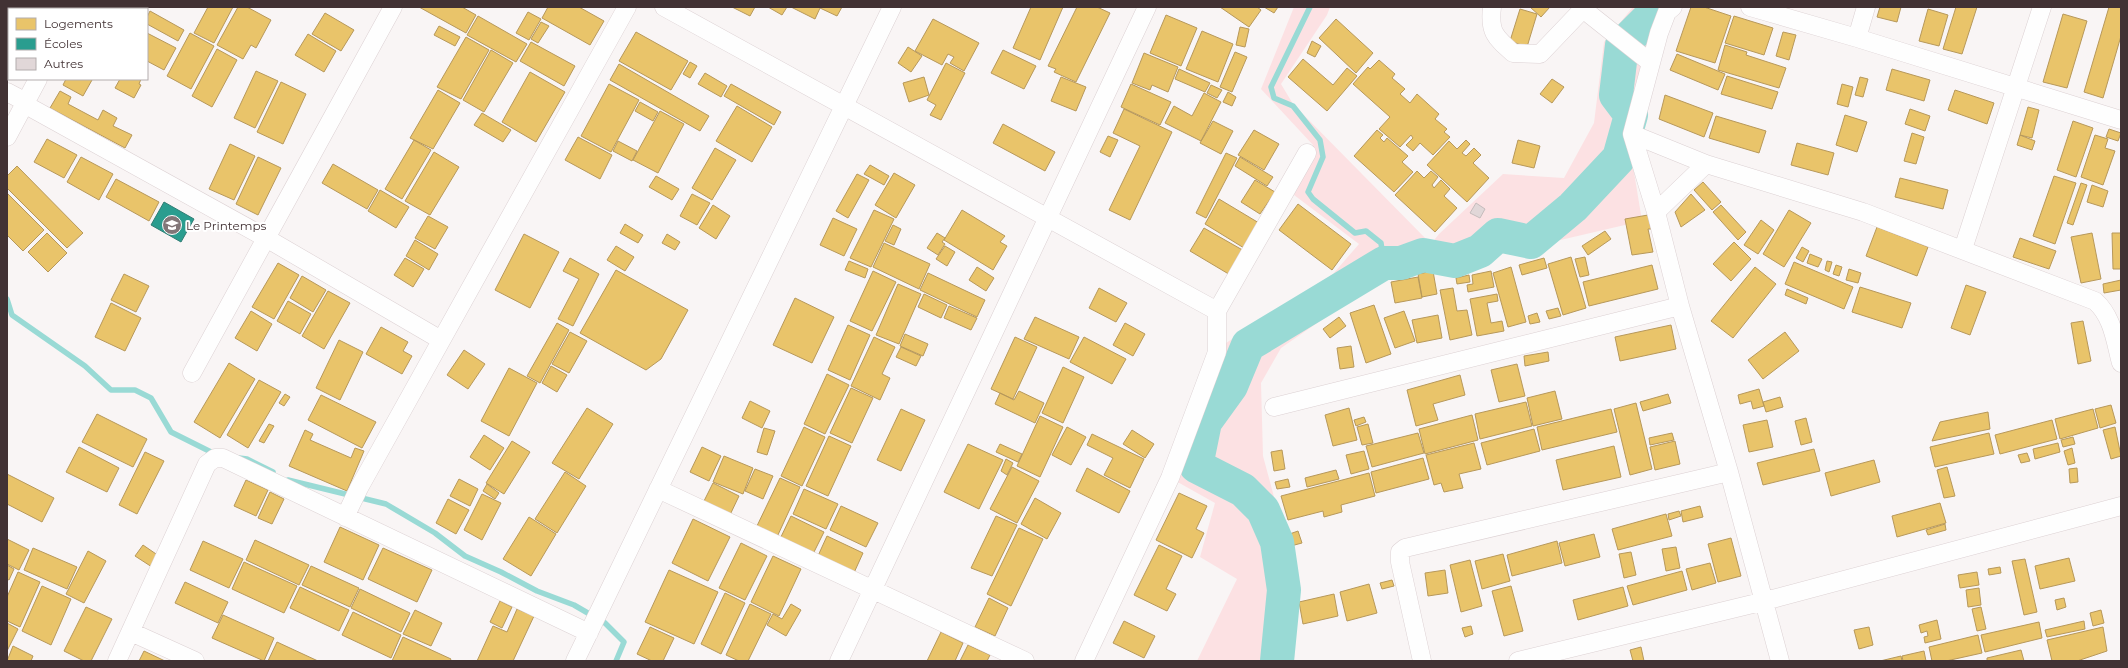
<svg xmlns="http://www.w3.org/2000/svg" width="2128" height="668" font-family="Montserrat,sans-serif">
<rect width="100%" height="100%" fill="#f9f5f5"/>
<!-- green -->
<path fill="#fce1e3" d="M1294,7H1330L1327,15L1281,84L1293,104L1431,244L1439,234L1503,174L1564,178L1594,123L1604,42L1633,7H1668L1626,123L1642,221L1375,283L1281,348L1261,383L1263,456L1297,582L1294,661H1197L1237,579L1200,557L1215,503L1174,480L1226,343L1333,274L1359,244L1294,195L1313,145L1261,89Z"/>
<!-- homes -->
<path fill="#e9c46a" stroke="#b7985a" d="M208,7H233L214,43L194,33Z
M238,7H247L271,20L256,48L251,45L243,59L217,45Z
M419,7H462L476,15L466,33Z
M548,7H579L604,21L590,45L542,18Z
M732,7H755L750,16Z
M768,7H787L782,15Z
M791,7H842L837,16L820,8L815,19Z
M1031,7H1063L1040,60L1013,48Z
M1077,7H1097L1110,13L1076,82L1054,72L1056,69L1048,66Z
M1220,7H1257L1261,10L1249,27Z
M1264,7H1278L1274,13Z
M1530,7H1550L1541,17Z
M1691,7H1704L1731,16L1715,63L1676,51Z
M1880,7H1901L1897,22L1877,17Z
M1956,7H1977L1962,54L1943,49Z
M2109,7H2121V36L2103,98L2084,92Z
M1520,9L1537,14L1527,47L1510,41Z
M1928,9L1948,15L1939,46L1919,41Z
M150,11L184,30L178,41L147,24V17Z
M528,12L541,19L529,40L516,33Z
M325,13L354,30L341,51L312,34Z
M2063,14L2087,21L2067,88L2043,82Z
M1166,15L1197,28L1181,66L1150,53Z
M478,16L527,44L516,62L467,35Z
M1734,16L1773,28L1764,55L1725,43Z
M933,19L979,43L964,71L950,63L954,57L948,54L942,65L915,51Z
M1336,19L1373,53L1356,73L1319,38Z
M7,22L9,23V52L7,51Z
M541,22L549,26L538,43L531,39Z
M439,26L460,37L455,46L434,35Z
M1240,27L1249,29L1245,47L1236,45Z
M1202,31L1233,44L1218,82L1186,69Z
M636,32L688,61L671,90L619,61Z
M1783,32L1796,35L1789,60L1776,56Z
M147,33L176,48L164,70L147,61Z
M190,33L214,46L191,89L167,76Z
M308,34L336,51L324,72L295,55Z
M466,37L489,50L461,99L437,87Z
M1312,41L1321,46L1315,57L1307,53Z
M531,42L575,66L564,86L520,61Z
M1725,45L1747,52L1746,55L1786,68L1779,88L1718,70Z
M908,47L922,56L911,72L898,63Z
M217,49L237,60L212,107L192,96Z
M491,50L513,63L484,112L463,100Z
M1003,50L1036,66L1024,89L991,73Z
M1235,52L1247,57L1232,92L1220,87Z
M1144,53L1178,67L1168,92L1152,85L1150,90L1132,83Z
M1677,54L1725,74L1718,90L1670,70Z
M1303,59L1333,85L1347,68L1357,76L1327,111L1288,77Z
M1379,60L1395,74L1392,78L1405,89L1400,94L1410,103L1417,94L1439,114L1435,119L1447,129L1444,132L1450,137L1433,155L1420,143L1413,151L1406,145L1413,138L1411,135L1400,147L1379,129L1390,117L1353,84L1368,67L1370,69Z
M690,62L697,66L690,78L683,74Z
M946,63L965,73L941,120L930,115L936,105L927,100Z
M619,64L709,116L700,131L610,80Z
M1179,69L1210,83L1205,92L1175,79Z
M1892,69L1930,80L1924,101L1886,90Z
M256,71L278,81L255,128L234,118Z
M530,72L565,92L536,142L502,122Z
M705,73L727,86L721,97L698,84Z
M1727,76L1778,92L1772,109L1721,94Z
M924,77L929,95L909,102L903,83Z
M1061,77L1086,87L1076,111L1051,101Z
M1860,77L1868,79L1863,97L1855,95Z
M66,79H91L92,80L83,96L63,85Z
M120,79H141L139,84L141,85L134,98L115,88Z
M1552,79L1564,87L1552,103L1540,94Z
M281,82L306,94L283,144L257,132Z
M609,84L639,100L611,152L581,136Z
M731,84L781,112L774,125L724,96Z
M1131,84L1171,102L1160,125L1121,107Z
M1842,84L1853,87L1848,107L1837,104Z
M1211,85L1222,90L1217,98L1207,93Z
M438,90L460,103L433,149L410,138Z
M1955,90L1994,103L1987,124L1948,110Z
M60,91L71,97L68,104L98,120L103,110L117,118L113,126L132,135L125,148L50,108Z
M1228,92L1236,97L1232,106L1223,102Z
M1204,93L1221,102L1201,141L1165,123L1174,106L1192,116Z
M1665,95L1713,113L1704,137L1659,119Z
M640,102L658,112L653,121L635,111Z
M737,106L772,127L752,162L716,141Z
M2028,107L2039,110L2032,138L2020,135Z
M1124,109L1172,132L1130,220L1109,210L1140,146L1113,133Z
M1910,109L1930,116L1925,131L1905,124Z
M660,111L684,124L658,173L633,160Z
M482,113L511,130L503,142L474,125Z
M1845,115L1867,122L1857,152L1836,145Z
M1716,116L1766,131L1759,153L1709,138Z
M1213,121L1233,131L1221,154L1200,143Z
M2073,121L2093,128L2076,177L2057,170Z
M1003,124L1055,152L1045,171L993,143Z
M2109,129L2121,133L2118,141L2106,137Z
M1254,130L1279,144L1264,170L1238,155Z
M1377,130L1383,135L1380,138L1384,142L1387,138L1408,156L1402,162L1413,172L1394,192L1354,156Z
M1912,133L1924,137L1916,164L1904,161Z
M2020,135L2035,141L2032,150L2017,145Z
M2095,135L2108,139L2105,148L2115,151L2103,185L2081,177Z
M1108,136L1118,140L1110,157L1100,152Z
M578,137L612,155L600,179L565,160Z
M47,139L77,155L64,178L34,162Z
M414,140L431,150L402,199L385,189Z
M1466,140L1470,144L1462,153L1466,156L1474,148L1481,155L1473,163L1489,178L1467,202L1427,165L1449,141L1457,149Z
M1518,140L1540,146L1534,168L1512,163Z
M618,141L637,151L632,161L613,151Z
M1797,143L1834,153L1828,175L1791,165Z
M230,144L255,156L234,200L209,189Z
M715,148L736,160L712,200L692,188Z
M434,152L459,167L430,215L405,201Z
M1226,153L1237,158L1206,218L1196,213Z
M81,157L113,174L99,200L67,182Z
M258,157L281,168L258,215L236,204Z
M1240,157L1273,177L1267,186L1235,166Z
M333,164L378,190L367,209L322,183Z
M870,165L889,176L884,185L864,174Z
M17,166L83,233L67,248L7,188V176Z
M1417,171L1424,178L1431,171L1438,177L1432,185L1434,188L1441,180L1450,189L1444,196L1457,208L1435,232L1395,195Z
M894,173L915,185L896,218L875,205Z
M857,174L869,180L848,218L836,211Z
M656,176L679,189L672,200L649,187Z
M2054,176L2076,183L2055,244L2033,236Z
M1900,178L1948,190L1943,209L1895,197Z
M116,179L159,202L149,221L106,197Z
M1255,180L1275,192L1260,214L1241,202Z
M1703,182L1721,202L1712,210L1694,190Z
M2081,183L2087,185L2073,225L2067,223Z
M2092,185L2108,191L2103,207L2087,202Z
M380,190L409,207L396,228L368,211Z
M7,193L44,230L23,251L7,235Z
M692,194L710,203L697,225L680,216Z
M1691,194L1705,210L1681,227L1675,212Z
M1219,199L1259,223L1244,248L1205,224Z
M1298,204L1351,244L1332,270L1279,230Z
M713,205L730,216L716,239L699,228Z
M1721,205L1746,232L1738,240L1713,212Z
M874,210L894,219L871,267L850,258Z
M962,210L1005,236L1000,242L1007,246L993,270L944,240Z
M1789,210L1811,223L1784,267L1763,254Z
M1648,215L1651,229H1648L1653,252L1632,255L1625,219Z
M428,216L448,227L435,249L415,238Z
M833,218L857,229L844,256L820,245Z
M1761,220L1774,230L1758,254L1744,245Z
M625,224L643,235L638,243L620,233Z
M893,225L901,229L894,245L885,241Z
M1877,227L1928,247L1917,276L1866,256Z
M1204,228L1246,252L1232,276L1190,251Z
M1605,231L1611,239L1588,255L1582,246Z
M47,233L67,253L48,272L28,252Z
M937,233L945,238L942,242L945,244L938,255L927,248Z
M2092,233L2101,279L2081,283L2071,237Z
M2112,233H2121V269H2113Z
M524,234L559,252L530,308L495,290Z
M667,234L680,242L675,250L662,243Z
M2020,238L2056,251L2049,269L2013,257Z
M415,240L438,254L429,270L406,256Z
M1734,242L1751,259L1731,281L1713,264Z
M884,243L930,264L919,289L873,267Z
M616,246L634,257L625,271L607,260Z
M945,246L955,252L947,266L936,259Z
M1802,247L1809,251L1803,262L1796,258Z
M1810,254L1822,259L1818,267L1807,263Z
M1571,257L1586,308L1563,315L1548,264Z
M1585,257L1589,275L1580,277L1575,259Z
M405,258L424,269L413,287L394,275Z
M570,258L599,274L573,326L558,319L579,279L563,271Z
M1544,258L1547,268L1522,275L1519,265Z
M849,261L868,269L865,278L845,270Z
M1827,261L1832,262L1829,272L1825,270Z
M1794,262L1853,287L1844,309L1785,284Z
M278,263L299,275L274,319L252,307Z
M1652,265L1658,289L1589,306L1583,282Z
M1836,265L1842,267L1839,276L1833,274Z
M977,267L994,278L986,291L969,280Z
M1511,267L1526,322L1508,327L1493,273Z
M1755,267L1776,284L1733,338L1711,321Z
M1849,269L1861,273L1858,283L1846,280Z
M616,270L688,310L661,359L646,370L580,333Z
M873,271L896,282L872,331L850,321Z
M1433,271L1437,294L1422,297L1418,274Z
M1491,271L1494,287L1468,292L1467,285L1473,284L1472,275Z
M928,273L985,300L977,317L920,290Z
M124,274L149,286L136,312L111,300Z
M1469,275L1470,282L1457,284L1456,278Z
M302,276L326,290L313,312L290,298Z
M1418,277L1422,298L1395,303L1391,282Z
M2121,280V290L2104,293L2103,284Z
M898,284L921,294L899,344L876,335Z
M1966,285L1986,292L1970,335L1951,328Z
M1860,287L1911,303L1902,328L1852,312Z
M1099,288L1127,303L1116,322L1089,308Z
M1453,288L1457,311L1467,310L1472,335L1450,340L1440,290Z
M1787,289L1808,298L1806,304L1785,295Z
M328,291L350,303L324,349L302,336Z
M924,294L947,305L941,318L918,307Z
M1497,294L1498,301L1487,303L1491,323L1502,321L1504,331L1477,336L1470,299Z
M795,298L834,317L812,363L773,345Z
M288,301L311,314L300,334L277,321Z
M111,303L141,318L125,351L95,337Z
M1374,305L1391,354L1366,363L1350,313Z
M949,306L977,318L971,330L944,318Z
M1558,308L1561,316L1549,319L1546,311Z
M251,311L272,324L257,351L235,338Z
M1404,311L1415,341L1395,348L1384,318Z
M1537,313L1540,322L1530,324L1528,316Z
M1438,315L1442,338L1417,343L1412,320Z
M1035,317L1079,337L1069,359L1024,339Z
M1339,317L1346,326L1330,338L1323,329Z
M2083,321L2091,361L2078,364L2071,323Z
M557,323L569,330L540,383L527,376Z
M1125,323L1145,334L1133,356L1113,345Z
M848,325L870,335L850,380L828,370Z
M1671,325L1676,349L1620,361L1615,337Z
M381,327L408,342L403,351L412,356L402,374L366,354Z
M570,332L587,341L569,373L552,364Z
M1785,332L1799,351L1763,379L1748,360Z
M905,334L928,344L923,356L900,346Z
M874,337L895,347L882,374L890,378L880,400L851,386Z
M1015,337L1037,347L1013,399L991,389Z
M1084,337L1126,359L1112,384L1070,362Z
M339,340L363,352L340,400L316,388Z
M1351,346L1354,367L1340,369L1337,348Z
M901,347L921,356L916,366L896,357Z
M464,350L485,364L468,389L447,375Z
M1548,352L1549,361L1525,366L1524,356Z
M229,363L255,379L220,438L194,422Z
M1517,364L1525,396L1499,402L1491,370Z
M551,366L567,375L557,392L542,383Z
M1063,367L1084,377L1063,423L1042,413Z
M509,368L537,383L509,436L481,421Z
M827,374L849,385L825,434L804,424Z
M1460,375L1465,395L1433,404L1438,420L1416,426L1407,390Z
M259,380L281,392L248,448L227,435Z
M851,388L873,398L852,443L830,433Z
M1759,389L1764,406L1753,409L1751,401L1740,404L1738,395Z
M1019,391L1044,403L1035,423L995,404L1000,393L1014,400Z
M1555,391L1562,419L1533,426L1527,398Z
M285,394L290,397L284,406L279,403Z
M1668,394L1671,403L1643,411L1640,402Z
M321,395L376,422L362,448L308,420Z
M1780,397L1783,407L1766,412L1763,402Z
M750,401L770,411L762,428L742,418Z
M1526,402L1532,426L1480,439L1475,414Z
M1636,403L1652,469L1630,475L1614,409Z
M2111,405L2116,423L2100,428L2095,409Z
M587,408L613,424L579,479L552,463Z
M1349,408L1357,440L1333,446L1325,415Z
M901,409L925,420L901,471L877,460Z
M1611,409L1617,432L1542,450L1537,427Z
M2093,409L2098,428L2060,439L2055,419Z
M1988,412L1990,429L1932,441L1940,422Z
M97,414L147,439L133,467L82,442Z
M1472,415L1478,440L1425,454L1419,429Z
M1040,416L1063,427L1040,477L1017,466Z
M1364,417L1366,422L1356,426L1354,420Z
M1806,418L1812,442L1801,445L1795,421Z
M1767,420L1773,447L1749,452L1743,425Z
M2052,420L2057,439L2000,454L1995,435Z
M269,424L274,426L264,443L259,441Z
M1368,424L1373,443L1362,445L1357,427Z
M804,427L825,437L802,486L781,476Z
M1067,427L1086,437L1071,465L1052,455Z
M2115,427L2121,456L2111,459L2103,430Z
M764,428L775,431L767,455L757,452Z
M1534,429L1540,451L1487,465L1481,443Z
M305,430L313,434L310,440L351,458L355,448L364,451L347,491L289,466Z
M1132,430L1154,444L1145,458L1123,444Z
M1418,433L1424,453L1372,467L1366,446Z
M1672,433L1674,440L1650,445L1649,438Z
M1989,433L1994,454L1935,467L1930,447Z
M1092,434L1144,459L1130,488L1104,475L1113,458L1087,445Z
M484,435L504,448L490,470L470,457Z
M829,436L851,446L828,496L806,486Z
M2073,437L2075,444L2063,447L2061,440Z
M512,441L530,452L504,494L486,483Z
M1675,441L1680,464L1655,470L1650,447Z
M1474,443L1481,469L1459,474L1463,488L1444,492L1441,483L1434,485L1426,455Z
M2058,443L2060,452L2035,459L2033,449Z
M968,444L1003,460L979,509L944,492Z
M1000,444L1022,454L1018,462L996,452Z
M1614,446L1621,477L1563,490L1556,460Z
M79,447L119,468L107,492L66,472Z
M702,447L721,456L709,481L690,472Z
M2072,448L2075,463L2068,465L2064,451Z
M1814,449L1820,471L1763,485L1757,463Z
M1282,450L1285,469L1274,471L1271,452Z
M1364,451L1369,469L1351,474L1346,455Z
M145,452L164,461L137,514L119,505Z
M2027,453L2030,461L2021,463L2018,455Z
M724,456L753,468L743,494L713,482Z
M1423,458L1429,479L1376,493L1371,472Z
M1006,459L1013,463L1007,475L1001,471Z
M1874,460L1880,482L1831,496L1825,473Z
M1012,467L1039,481L1017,523L990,509Z
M1947,467L1955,496L1944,498L1937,470Z
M1087,468L1130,491L1119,513L1076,491Z
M2077,468L2078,482L2070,483L2069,469Z
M755,469L773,476L763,499L745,491Z
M1336,470L1339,479L1307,487L1305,478Z
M565,472L586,486L557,533L535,519Z
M1369,473L1375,496L1341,505L1342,512L1324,517L1323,511L1288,520L1281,496Z
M7,474L54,498L42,522L7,504Z
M780,478L800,487L777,537L756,528Z
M459,479L478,489L470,506L450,496Z
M1288,479L1290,487L1277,489L1275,482Z
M246,480L268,490L256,516L234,506Z
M713,483L739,496L729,517L702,505Z
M487,484L499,493L495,499L483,491Z
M804,489L838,504L826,529L793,514Z
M270,492L284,499L272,524L258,518Z
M1179,493L1207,506L1196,529L1204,533L1192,558L1156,540Z
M482,494L501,503L482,540L464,530Z
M1035,498L1061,513L1047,539L1021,524Z
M448,499L469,510L456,534L436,523Z
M1940,503L1946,523L1897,537L1892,516Z
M841,506L878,523L866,547L830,530Z
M1700,506L1703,517L1683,522L1681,511Z
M1679,511L1681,516L1669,520L1668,514Z
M1666,514L1672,536L1618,550L1612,529Z
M791,516L824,532L812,556L779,541Z
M996,516L1017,525L992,576L971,568Z
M529,517L556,534L531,576L503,559Z
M693,519L730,537L708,581L672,563Z
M1945,524L1946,530L1928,535L1926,530Z
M340,527L379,545L363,580L324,562Z
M1019,528L1043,539L1011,606L987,594Z
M1298,531L1302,543L1287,547L1284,536Z
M1594,534L1600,557L1565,566L1559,543Z
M827,536L863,553L853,575L817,558Z
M1731,538L1741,576L1718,582L1708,544Z
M7,539L29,550L19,570L7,564Z
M255,540L309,565L299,585L246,560Z
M203,541L243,559L229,588L190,570Z
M1557,541L1562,563L1512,576L1507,555Z
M741,543L767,556L745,600L719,588Z
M143,545L159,556L152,567L135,556Z
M1159,545L1182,556L1166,589L1176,594L1167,611L1134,595Z
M1676,547L1680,568L1666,571L1662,549Z
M33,548L77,567L67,589L24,570Z
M383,548L432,570L417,602L368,579Z
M88,551L106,561L84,603L66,594Z
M1631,552L1636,575L1624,578L1619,554Z
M1503,554L1510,581L1482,589L1475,561Z
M773,556L801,569L779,616L751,602Z
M2069,558L2075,581L2040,589L2035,566Z
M2025,559L2037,612L2024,615L2012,561Z
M1470,560L1482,606L1461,612L1450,565Z
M244,562L297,586L284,613L232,589Z
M1710,563L1716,583L1692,590L1686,569Z
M7,565L14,569L9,580L7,579Z
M311,566L359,588L350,607L302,585Z
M2000,567L2001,573L1989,575L1988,569Z
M669,570L718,592L694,644L645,622Z
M1445,570L1448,593L1428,596L1425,573Z
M1682,571L1687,590L1633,605L1627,586Z
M18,572L40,582L20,627L7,621V597Z
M1977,572L1979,585L1960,588L1958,575Z
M1392,580L1394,586L1382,589L1380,583Z
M185,582L228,602L218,623L175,603Z
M1369,584L1377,613L1347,621L1340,592Z
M42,586L71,599L51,645L22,631Z
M1511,586L1523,631L1504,636L1492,591Z
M300,587L349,610L339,631L290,608Z
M1623,587L1628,606L1578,620L1573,600Z
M1979,588L1981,605L1968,607L1966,590Z
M360,589L410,613L401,632L351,608Z
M725,593L745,603L721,654L701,644Z
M1334,594L1338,616L1303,624L1299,602Z
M989,598L1008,608L995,636L975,627Z
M2064,598L2066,607L2057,610L2055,600Z
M500,601L512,607L502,628L490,622Z
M750,604L771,614L748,661H739L726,655Z
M791,604L801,610L786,636L767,625L773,614L782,619Z
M86,607L112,619L91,661H84L64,651Z
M1981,607L1986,629L1977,631L1972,609Z
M517,609L534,616L513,661H477L493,626L507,632Z
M415,610L442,623L431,646L403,634Z
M2101,610L2104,623L2093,626L2090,613Z
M353,612L401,635L391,658L342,635Z
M223,615L274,638L264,661L212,638Z
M1937,620L1941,639L1925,643L1924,637L1928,636L1927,631L1921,633L1919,625Z
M1124,621L1155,636L1144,658L1113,643Z
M2084,621L2085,629L2047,637L2045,630Z
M2039,622L2042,638L1985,652L1981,635Z
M7,623L18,629L7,651Z
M1471,626L1473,634L1465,637L1462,628Z
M650,627L674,638L663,661H652L637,654Z
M1869,627L1873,645L1859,649L1854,630Z
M2103,627L2107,651L2077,661H2052L2047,640Z
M941,632L963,643L955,661H927Z
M1978,635L1982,653L1946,661H1932L1929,647Z
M403,637L451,659L450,661H392Z
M277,642L318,661H268Z
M968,645L990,655L987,661H960Z
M13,646L33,656L31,661H7Z
M1641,647L1644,661H1633L1630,650Z
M2021,650L2024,661H1987V658Z
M144,651L165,661H139Z
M1924,651L1926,661H1903L1902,656Z
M1901,656L1902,661H1880Z"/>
<!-- schools -->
<path fill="#2a9d8f" stroke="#317d74" d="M164,202L194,219L181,242L151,225Z"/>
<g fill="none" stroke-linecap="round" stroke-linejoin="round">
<!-- stream -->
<path stroke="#99dad5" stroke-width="5.5" d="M1310,7L1271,87L1274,98L1293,106L1320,140L1323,157L1308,192L1313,199L1355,233L1366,231L1381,243L1384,263
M7,299L12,315L85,366L111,390H135L151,398L171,432L215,454
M239,458L247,459L273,472
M288,480L386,504L435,533L465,556L501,572L537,591L574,605L605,623L624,642L616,661"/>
<!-- river -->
<path stroke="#99dad5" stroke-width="34" d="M1277,661L1284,590L1277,542L1263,510L1243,490L1196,466L1205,422L1231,386L1248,345L1384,263H1401L1423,255L1455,261L1480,251L1498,235L1531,242L1573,207L1619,158L1631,115L1616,95L1622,45L1660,7"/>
</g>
<!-- building -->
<path fill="#e1d7d8" stroke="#c5bcbc" d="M1476,203L1485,209L1480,218L1470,213Z"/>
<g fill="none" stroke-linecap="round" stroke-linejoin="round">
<!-- street casing -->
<g stroke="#dcd1d3" stroke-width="19">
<path id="street" d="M664,7L1217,311
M1492,7C1489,32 1495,37 1513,53L1540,54L1583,9L1651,63
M1673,7L1667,12L1659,33L1632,134L1656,212L1680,306L1729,472L1780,661
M1750,7L1857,38L2121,120
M76,9L77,7
M1857,38L1866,7
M7,92L26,102
M24,104L266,238L441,340
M1632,134L1706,164L1863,212L2095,301C2113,317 2115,341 2121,363
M7,137L38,79
M1656,212L1706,164
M1963,249L2042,7
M192,373L393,7
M1274,407L1680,306
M658,489L1025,661
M345,517L359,488L627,7
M131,632L195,661
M117,661L207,464L215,458H223L589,633
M575,661L892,7
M839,661L1147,7
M1084,661L1170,478L1217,352V311L1307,153
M1422,661L1400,562V552L1405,548L1729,472
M1518,661L1765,601L2121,506"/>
</g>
<!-- street -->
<use href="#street" stroke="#fefefe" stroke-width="18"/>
</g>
<!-- icons -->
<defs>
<g id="school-disc" transform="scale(1)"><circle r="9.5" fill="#827678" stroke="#fff"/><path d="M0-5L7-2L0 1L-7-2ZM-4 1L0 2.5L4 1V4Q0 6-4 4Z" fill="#fff"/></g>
</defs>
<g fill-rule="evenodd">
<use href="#school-disc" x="172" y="225"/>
</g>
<g text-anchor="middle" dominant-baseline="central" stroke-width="4" stroke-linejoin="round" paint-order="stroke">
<!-- poi labels -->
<g font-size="12" fill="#423234" stroke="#fff" text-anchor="start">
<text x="186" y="225">Le Printemps</text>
</g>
</g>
<!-- border -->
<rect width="2128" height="668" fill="none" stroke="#423234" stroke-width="16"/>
<!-- legend -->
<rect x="8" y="8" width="140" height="72" fill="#ffffff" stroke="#b3adae"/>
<rect x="16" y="18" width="20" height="12" fill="#e9c46a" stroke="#b3adae"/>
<text x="44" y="28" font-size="12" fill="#423234">Logements</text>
<rect x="16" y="38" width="20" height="12" fill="#2a9d8f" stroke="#b3adae"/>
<text x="44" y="48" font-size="12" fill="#423234">Écoles</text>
<rect x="16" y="58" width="20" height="12" fill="#e1d7d8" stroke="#b3adae"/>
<text x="44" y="68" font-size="12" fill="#423234">Autres</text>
</svg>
